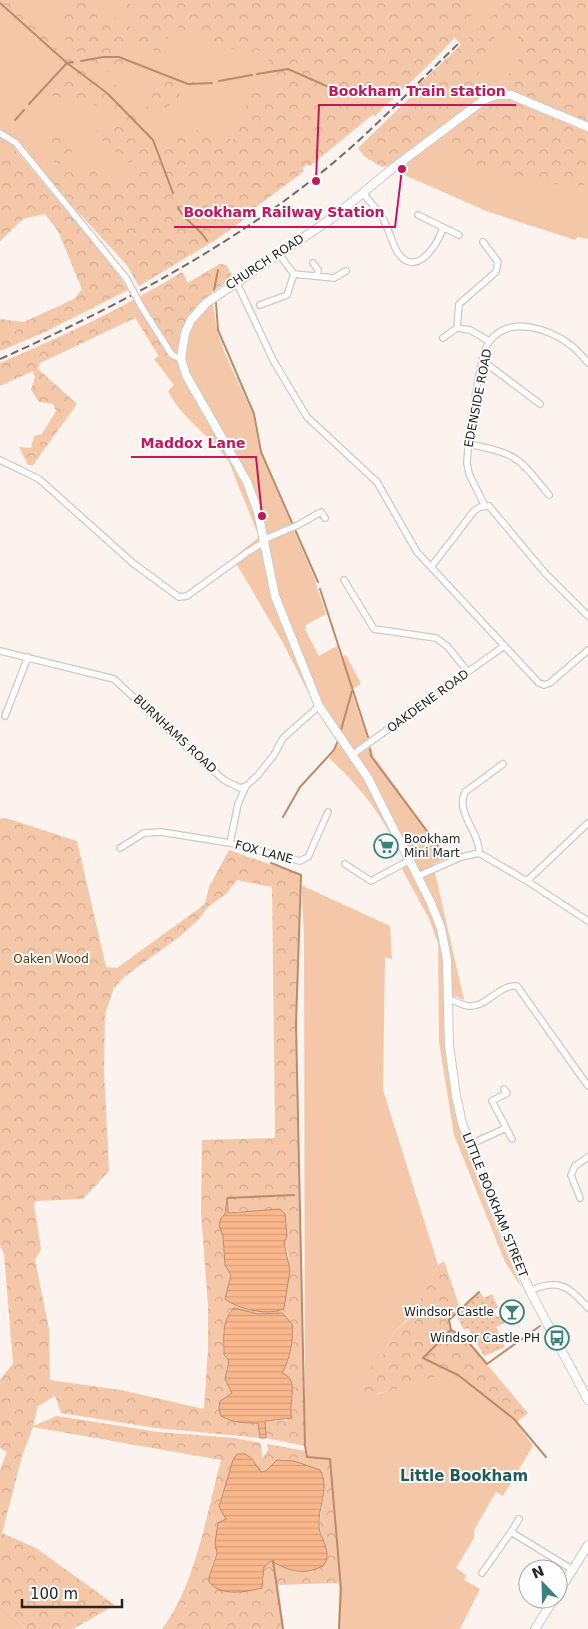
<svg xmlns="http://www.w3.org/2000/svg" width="588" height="1629" font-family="'DejaVu Sans',sans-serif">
<defs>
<pattern id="forest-crowns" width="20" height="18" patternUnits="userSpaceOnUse" patternTransform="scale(1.25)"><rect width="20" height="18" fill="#f5c7a9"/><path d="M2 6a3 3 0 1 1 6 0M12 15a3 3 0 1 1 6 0" fill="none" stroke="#d2ab91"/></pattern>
<pattern id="garden-dots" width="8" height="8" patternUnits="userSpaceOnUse" patternTransform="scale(1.25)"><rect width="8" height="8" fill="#f5c7a9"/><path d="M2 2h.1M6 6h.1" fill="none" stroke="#d2ab91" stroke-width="1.8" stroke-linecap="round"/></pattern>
<pattern id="water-rules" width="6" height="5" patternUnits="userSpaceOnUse" patternTransform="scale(1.25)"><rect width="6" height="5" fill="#fab78b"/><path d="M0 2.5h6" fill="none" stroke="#d69d78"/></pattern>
</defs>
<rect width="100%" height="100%" fill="#fcf3ee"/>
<!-- green -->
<path fill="#f5c7a9" d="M0,0H588V239L577,237L575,240L486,211L400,173L389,165L382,167L364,156L358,148L417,91L415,88L461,45L454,37L375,116L373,114L310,166L308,164L302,168L304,171L253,209L254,212L215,240L139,286L127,265L62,195L21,144L15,150L112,265L128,290L82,289L58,230L0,149Z
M220,264L226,265L233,278L211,292L217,330L225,354L253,414L260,452L312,572L326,614L306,625L305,629L319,656L337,646L341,658L346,655L361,684L351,690L374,757L448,858L433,864L464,1000L455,996L444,999C441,1108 480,1190 522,1288L505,1262L454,1135L439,1042L438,943L429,919L402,869L406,864C384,819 366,792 329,758L339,744L320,716L283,643L233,558L259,537L229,462C212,436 182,420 168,391L174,385L154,359L159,356L127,304L151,305Z
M301,885L390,926L392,959L385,957L383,1090L438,1265L414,1313L394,1332L382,1356L378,1394L430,1378L458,1375L514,1419L533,1446L503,1496L496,1492L474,1530V1538L456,1568L466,1575L464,1580L480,1589L460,1629H338L339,1583L330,1459L307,1457L305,1446L304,933Z
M0,1604L27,1629H0Z"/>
<!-- forest -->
<path fill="url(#forest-crowns)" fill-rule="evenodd" d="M0,0H11L57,39V50L52,55C30,46 35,38 22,28C15,24 7,22 0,17Z
M68,0H82L178,53L177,59L166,56L128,36L116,48L135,58L125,77L118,78L74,49L61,35V8Z
M106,0H124L171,30L167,39Z
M129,0H478C473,29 398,93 375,116L373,114L310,166L308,164L302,168L304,171L253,209L254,212L215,240L139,286L127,265L51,181L76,165L132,181L167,142L197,130L233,140L252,89L274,92L275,80L266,65L271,56L255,49L250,56L165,22Z
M509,0H588V124L537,101L501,89L498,85L501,78L506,79L519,59L518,36L503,30L495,37L492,48L476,64L479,72L489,80L490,87L389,165L382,167L364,156L372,144L368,139L417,91L415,88Z
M68,50L122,90L125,103L140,123L134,127L115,114L92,104L55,102L52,92L68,68L59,59Z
M169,71L194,78L196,88L181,91L176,102L151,115L146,108L152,93L150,81Z
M503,100L518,102L588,132V185L546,184L528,175L508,177L491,166L481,167L449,148L442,136C460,122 480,103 503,100Z
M114,126L129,130L152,150L146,161L138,158L129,163L104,142L95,131Z
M55,136L66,139L72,152L59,165L51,160L45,140Z
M0,141L5,142L15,149L112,265L128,290L43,333L0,351V319L24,322L74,299L82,289L58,231L45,214L23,219L0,241Z
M220,264L226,265L233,278C216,289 195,301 186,320C179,333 177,347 169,360L159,356L135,318L40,363L38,369L77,404L33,465H28L19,447L31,448L34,436L42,434L56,411L53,404L39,402L31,390L35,377L33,371L0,386V363C63,336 124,308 182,272L188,283Z
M6,818L77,841L106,967L117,968L205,904L209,887L229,850L301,875L296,1024L305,1446L266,1438L265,1421L288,1420L293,1394L281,1373C290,1349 300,1333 282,1313L254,1314L223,1330L224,1357L229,1361C224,1373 226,1382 232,1393L222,1399L226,1420L245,1423H258L260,1438L156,1428L61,1413L55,1396L38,1406L33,1426L57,1416L158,1432L235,1438L261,1443L262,1458L268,1450L267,1444L306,1451L308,1457L330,1459L341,1589L338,1583L278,1585L284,1629H162C195,1587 207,1512 221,1460L33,1427L22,1456L2,1533L36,1548L115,1605L73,1629H27L0,1604V1470L7,1452L0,1448V1380L13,1363L4,1254L0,1245V819ZM237,880L272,887L275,1138L202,1140L201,1213L208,1305V1349L204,1409L121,1390L50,1380L49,1329L35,1260L41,1249L34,1205L36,1201L83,1199L109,1171L104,1072L105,1014L114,988L124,977L179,937L198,920L208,907L226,894ZM227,1199V1213L239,1211L284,1212L285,1215L287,1235L284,1243L289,1257L281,1310L260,1311C232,1279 220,1271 224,1226C225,1217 224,1207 227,1199ZM236,1455L251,1459L260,1472L266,1471L271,1465L285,1459L320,1471L324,1497L319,1524L327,1555L312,1571L294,1572L271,1561L264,1567V1580L211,1569L226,1519L219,1507Z
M444,1261L460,1308L449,1320L451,1330L464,1337L528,1413L517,1422L458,1376L430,1378L394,1390L360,1397L374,1358L382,1356L394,1332L411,1317L438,1265Z"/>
<!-- garden -->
<path fill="url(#garden-dots)" d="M480,1292L484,1298L492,1294L498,1307L494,1310L497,1317L505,1314L508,1321L496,1327L505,1347L484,1356L468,1328L464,1330L456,1314L472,1297Z"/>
<!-- water -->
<path fill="url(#water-rules)" stroke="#bb8b6c" d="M227,1198L228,1213L280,1209L285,1214L287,1236L284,1243L290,1270L284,1308C270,1317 238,1309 225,1299L231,1275L225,1265L223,1236L219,1225L221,1218L225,1214Z
M234,1308L258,1314L282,1313L292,1324C294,1338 290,1360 282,1373C301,1380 287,1404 292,1418L265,1421L266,1438H260L258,1423C246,1423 232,1423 221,1416L219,1409L220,1401L232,1393L225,1379L229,1361L224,1355C224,1338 221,1321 234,1308Z
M245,1454L251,1458L261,1472L266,1471L277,1460L294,1461L320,1470C330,1488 318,1507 319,1525C319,1539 334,1551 323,1566C302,1576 290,1571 271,1561L264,1567L262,1588C246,1592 221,1597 209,1582V1578L217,1553L215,1543L218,1523L226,1519L219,1507L233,1460L237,1454Z"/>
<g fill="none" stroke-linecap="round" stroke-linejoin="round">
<!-- stream -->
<path stroke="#bb8b6c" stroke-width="2" d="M0,3L67,63L107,93L153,140L173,193
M81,61L103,57H119L188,84L212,83
M257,74L288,69L347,95
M219,81L252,75
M29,104L67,63L73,62
M15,120L24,110
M178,207C183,221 199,226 207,241
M214,290L218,270
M216,303L218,330L254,414L261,452L318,582
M320,589L368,737
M341,730L352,691
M370,749L371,756L441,850
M283,817L300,787L334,750L338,741
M271,863L301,875L296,1024L305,1446L307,1457L330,1459L341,1589L339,1629
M228,1198L294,1195
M451,1330L423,1358L458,1375L514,1419L546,1457
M451,1330L464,1337L487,1364L540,1326
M451,1330L449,1320L479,1292
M273,1561L283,1629"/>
<!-- street casing -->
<g stroke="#d0c8c3" stroke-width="8">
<path id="street" d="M0,133L16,143L126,278
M363,193C369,201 377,209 382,217C389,228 391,242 398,253C416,279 438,244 443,228
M418,215L459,235
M483,242L498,262L496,272L459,304L457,328L470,330L489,341
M278,253L294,274L334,278L346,271
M313,263L318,270L317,276
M236,281L273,360L307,417L377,482L417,552L539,683L544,685L550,683L588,650
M260,305L287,295L294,274
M141,306L172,355L181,359
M443,338L457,328
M483,361L540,404
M468,444C518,454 517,456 549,495
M0,460L39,479L134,564L179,597L187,596L245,554L264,542
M485,506L469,474L467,463C468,443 479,356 489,342C509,314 550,329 572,346C578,351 583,357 588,363
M263,540L298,525L321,512L325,518
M431,567L474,511L480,507L489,506L545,573L588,616
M344,580L374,629L436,638L447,646L468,672
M0,651L114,679L197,757L224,780L240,788L246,786L258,775L274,755L283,738L319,706
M5,716L28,657
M352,755L504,646
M246,786L238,804L230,843L300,861L308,857L328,812
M120,848L144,833L161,832L230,843
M479,853C480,832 455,813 465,792L503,764
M345,864L371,881L410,860
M418,876L461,857L479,853L527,881L588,921
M527,881L588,823
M449,999C455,1001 462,1005 468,1006C487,1008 499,984 517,986L588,1086
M504,1089L507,1093L492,1101L512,1139
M469,1145L506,1128
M580,1198L571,1175L575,1166L588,1157
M530,1291C558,1278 569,1286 588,1308
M511,1532L519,1519
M482,1573L511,1532L573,1570"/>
</g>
<!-- secondary casing -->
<g stroke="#d0c8c3" stroke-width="10">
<path id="secondary" d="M588,127L511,95H497L485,99L393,168L331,219L206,303L191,320L185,333L181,359L186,375L247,482L258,512L275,596L319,706L368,778L431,903L441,928L447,960L449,1045L456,1096L462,1123L493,1207L530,1291L588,1400
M558,1593L588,1545
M535,1629L554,1599"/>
</g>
<!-- street -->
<use href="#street" stroke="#fff" stroke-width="5.5"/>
<!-- secondary -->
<use href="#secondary" stroke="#fff" stroke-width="8"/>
<!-- rail -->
<path stroke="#716c69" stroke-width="2" stroke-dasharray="8 4" stroke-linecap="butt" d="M0,359C112,309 221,252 317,176C368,136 412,88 458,44"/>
<!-- street-bridge casing -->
<g stroke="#d0c8c3" stroke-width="8" stroke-linecap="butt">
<path id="street-bridge" d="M126,278L141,306"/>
</g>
<!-- street-bridge -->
<use href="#street-bridge" stroke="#fff" stroke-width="5.5"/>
</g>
<!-- icons -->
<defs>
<g id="supermarket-ring" transform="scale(1.25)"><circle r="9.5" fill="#fff" stroke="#3b827c" stroke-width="1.5"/><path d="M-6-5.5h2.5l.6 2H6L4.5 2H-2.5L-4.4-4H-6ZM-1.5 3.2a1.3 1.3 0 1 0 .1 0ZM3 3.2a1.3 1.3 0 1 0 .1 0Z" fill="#3b827c"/></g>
<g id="bar-ring" transform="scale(1.25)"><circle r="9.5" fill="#fff" stroke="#3b827c" stroke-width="1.5"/><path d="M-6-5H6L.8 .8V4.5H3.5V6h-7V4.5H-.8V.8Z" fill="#3b827c"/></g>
<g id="bus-ring" transform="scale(1.25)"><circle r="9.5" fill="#fff" stroke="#3b827c" stroke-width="1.5"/><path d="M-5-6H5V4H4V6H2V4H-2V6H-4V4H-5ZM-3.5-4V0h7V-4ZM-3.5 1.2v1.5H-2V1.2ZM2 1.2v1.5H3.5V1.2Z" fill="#3b827c"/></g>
</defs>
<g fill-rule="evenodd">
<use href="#supermarket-ring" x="386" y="846"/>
<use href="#bar-ring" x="512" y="1312"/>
<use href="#bus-ring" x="557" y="1338"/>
</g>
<g text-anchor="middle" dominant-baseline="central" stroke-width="4" stroke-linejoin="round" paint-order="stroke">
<!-- street labels -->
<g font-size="12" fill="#272422" stroke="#fff">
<text transform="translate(265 262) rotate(-33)">CHURCH ROAD</text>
<text transform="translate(478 398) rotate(-79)">EDENSIDE ROAD</text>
<text transform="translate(428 701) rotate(-36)">OAKDENE ROAD</text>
<text transform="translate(175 734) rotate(43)">BURNHAMS ROAD</text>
<text transform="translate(264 852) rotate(15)">FOX LANE</text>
<text transform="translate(495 1205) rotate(68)">LITTLE BOOKHAM STREET</text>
</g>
<!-- poi labels -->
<g font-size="12" fill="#272422" stroke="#fff" text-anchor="end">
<text x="404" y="839" text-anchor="start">Bookham<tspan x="404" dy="14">Mini Mart</tspan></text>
<text x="494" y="1312">Windsor Castle</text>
<text x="540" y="1338">Windsor Castle PH</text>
</g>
<!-- park labels -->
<g font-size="12" fill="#673306" stroke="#fff">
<text x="51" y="959">Oaken Wood</text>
</g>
<!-- quarter labels -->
<g font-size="15" font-weight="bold" fill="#225c57" stroke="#fff">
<text x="464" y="1476">Little Bookham</text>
</g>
</g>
<!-- callouts -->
<path fill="none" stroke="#c2185b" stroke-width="2" d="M316 181L319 105H516M402 169L395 227H174M262 516L256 457H131"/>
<g fill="#c2185b" stroke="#fff" stroke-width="2">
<circle cx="316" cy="181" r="5"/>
<circle cx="402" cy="169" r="5"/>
<circle cx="262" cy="516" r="5"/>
</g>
<g font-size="14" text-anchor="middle" font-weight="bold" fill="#c2185b" stroke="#fff" stroke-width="4" stroke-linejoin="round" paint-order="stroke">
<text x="417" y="96">Bookham Train station</text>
<text x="284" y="217">Bookham Railway Station</text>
<text x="193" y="448">Maddox Lane</text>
</g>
<!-- north arrow -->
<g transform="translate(543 1584) rotate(337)"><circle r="24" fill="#ffffff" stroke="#a9a7a7"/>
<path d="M0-4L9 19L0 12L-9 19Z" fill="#3b827c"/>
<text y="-8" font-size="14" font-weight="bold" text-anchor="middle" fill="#272422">N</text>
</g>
<!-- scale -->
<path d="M22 1599v8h100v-8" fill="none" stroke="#272422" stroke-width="2.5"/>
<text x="30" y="1599" font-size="15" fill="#272422" stroke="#ffffff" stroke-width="4" paint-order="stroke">100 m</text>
</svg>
